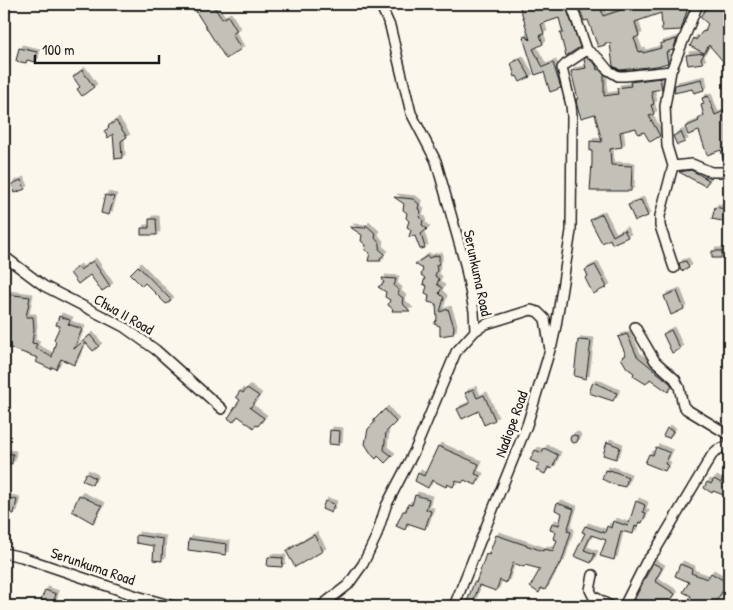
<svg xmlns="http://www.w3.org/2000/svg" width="733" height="610" font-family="'Patrick Hand',sans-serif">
<defs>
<filter id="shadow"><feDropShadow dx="3" dy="-3" stdDeviation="0" flood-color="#0004"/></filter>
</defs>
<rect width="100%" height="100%" fill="#fbf7ec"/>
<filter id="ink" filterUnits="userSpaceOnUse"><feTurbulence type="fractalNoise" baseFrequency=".02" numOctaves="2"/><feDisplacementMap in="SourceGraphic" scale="10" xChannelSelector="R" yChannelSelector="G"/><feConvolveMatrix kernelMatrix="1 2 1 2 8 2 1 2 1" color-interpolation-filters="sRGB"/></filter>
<g filter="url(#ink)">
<!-- building -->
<path fill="#c3c0b8" stroke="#1c1c1c" filter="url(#shadow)" d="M199,4H212L222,19L228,16L237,31L232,34L241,49L226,59L195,10L201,6Z
M519,4H549L551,7L565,4L580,47L566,56L560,33H563L559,18L541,24L544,34L540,35L543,44L533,49L543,67L553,63L561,88L550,92L544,72L535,75L523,37L526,36L530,40Z
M578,4H600L603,16L639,4H689L681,30L662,31L661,13L635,22L639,36L634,38L639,52L642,51L643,53L661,48L660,44L677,39L673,50L666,52L668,63L657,66L620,70L613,66L610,43H605V45L598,47L588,20L584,21Z
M709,4H720L729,13V68L709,45L701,59L703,63L688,65L686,55L704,53L690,46L694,38L696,40L702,32L706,31V28L708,24L700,17Z
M19,48L37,52L35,62L27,60L26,63L16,61Z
M520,59L530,77L520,82L517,76L515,77L511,63Z
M589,59L596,65L597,70L599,69L604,75V96L618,94L617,88L631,86L630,82L660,78L662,89L651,91L654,104L651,105L654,114L649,116L660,136L650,142L644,132L638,134L636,128L620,132L622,147L610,149L611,165L632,166L631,191H590L592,163V151H590V141L602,142L595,114L581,118L577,106L576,99H578L571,71L586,68L584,60Z
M82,70L94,87L82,96L77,89L80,87L73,77Z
M702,79L704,90L694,93L692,89L674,93L675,85Z
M708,96L715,115L729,109V166H725L721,150L707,155L699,131L688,135L685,127L699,121L698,119L704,116L701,105L704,104L702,98Z
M116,121L127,137L121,141L122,158L115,159L113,134L108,138L104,131L109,128L108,126Z
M681,132L685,142L677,145L673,136Z
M691,170L709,180L705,186L679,172Z
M21,180L25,189L15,193L12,184Z
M105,195L114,197L109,215L101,213Z
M394,197L413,199L419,204L418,209L421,211L419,217L423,220L422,225L427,229L421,234L425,248L420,249L415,236L409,237L411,230L407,227L409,221L406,218L407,213L403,210L404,204Z
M641,200L648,216L635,221L628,205Z
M715,207L729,210L727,222L712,219Z
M602,214L613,236L624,230L628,237L612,244L610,239L602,243L590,220Z
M149,219H156L157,235H141V228H149Z
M366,225L376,234L375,238L380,244L379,249L385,254L380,258L381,261H368L370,253L365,250L366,245L361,241L362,235L350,227L365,228Z
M712,251H722L721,258H712Z
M439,255V264L436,265L437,270L435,276L439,279L437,284L442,288L439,293L444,298L440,312L448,309L454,327L453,334L440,336V326L434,324L437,319L436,304L428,302L429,295L425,293L427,286L423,284L425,278L421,275L423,269L415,264L427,256L428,258Z
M93,261L110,286L102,291L90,275L78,284L70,273L78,267L80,270Z
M686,261L689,268L681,271L679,263Z
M595,265L607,287L593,294L585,278L588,276L585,270Z
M138,266L171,300L166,304L145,283L142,286L130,274Z
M382,278L396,279L394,286L399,290L398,294L403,298L402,303L410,311H392L393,309L388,305L390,300L385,297L386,292L378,287L384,283Z
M677,291L684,309L671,315L664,296Z
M5,294L30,297L26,317H33L34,329L32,343L37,344L35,348L52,357L56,341L54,339L60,326L56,325L59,316L70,320L68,324L82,329L74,349L90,335L99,346L93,351L85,342L74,365L61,359L56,369L52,367L51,369L36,362L38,358L4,346L6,315L10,301L5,300Z
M671,330L680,349L672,353L663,334Z
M627,334L637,356L670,383L672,386L668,392L650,379L646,384L633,376L634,373L627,368L621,358L626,355L618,337Z
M578,340L591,341L586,379L574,376Z
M593,382L617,393L613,401L589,393Z
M247,388L259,396L250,408L264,418L258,426L256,425L254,428L238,416L233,422L228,418L240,400L236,397L240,391L243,393Z
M473,389L477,398L484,395L495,420L484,425L479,411L462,419L457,409L470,403L465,393Z
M385,409L396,422L386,432L384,450L392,456L385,463L378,456L376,459L372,455L365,444L368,429L374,423V420Z
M667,428L673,431L669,438L663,436Z
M330,430L340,431L339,445L329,444Z
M570 439a4 4 0 1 1 8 0a4 4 0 1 1-8 0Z
M607,442L620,447L616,459L603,455Z
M438,446L479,464L475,474L480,476L476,485L464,480L462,483L456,480L453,487L447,484L446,487L432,480L428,488L415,481L418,473L424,476Z
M656,447L670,453L665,464L668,465L665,471L645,463L649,454L653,455Z
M544,448L558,455L552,469L548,467L545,474L536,470L539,464L530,460L535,450L542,453Z
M4,453L13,454L12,464L4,463Z
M605,470L610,471V470L628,477L625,487L612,484L602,479Z
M86,473L95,478L92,485L82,480Z
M723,477L729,479V497L713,491L712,493L704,488L707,482L711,484L714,479L721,483Z
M79,495L102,506L93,523L72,511Z
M415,495L429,499L426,510L431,511L425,529L407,523L405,530L396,526L403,511H406L408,504L412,505Z
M4,497L17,500L14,514L4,512Z
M325,501L334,504L331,513L322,509Z
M636,501L645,505L643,512L646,513L642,523L639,522L637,527L635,526L633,534L621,531L614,560L600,556L606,540L591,535L584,550L595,554L591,563L574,556L585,533L582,532L585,526L605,533L607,526L611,528L613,521L628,526Z
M557,503L574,509L567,531L571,532L561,564H559L545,590L541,588L539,593L530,587L540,569L525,565L524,567L513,563L506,583L500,580L496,591L479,585L472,606L466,605L474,582L476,583L486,554L489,555L496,535L543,551L544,549L553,551L557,540L554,539L556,532L550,530L552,523L559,525L562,513L555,510Z
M136,535L163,539L162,561L153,560L154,546L136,543Z
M314,535L323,551L295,567L286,551Z
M189,539L227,544L226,555L188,550Z
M268,557L283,558L282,567L267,566Z
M653,563L662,568L655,581L675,594L668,604L665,602L662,606H631Z
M680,564L692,569L691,573L707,579L711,573L728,583L714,604L711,602L708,606H685L691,596L683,592L689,582L675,576Z
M45,590L56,594L53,604L41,600Z"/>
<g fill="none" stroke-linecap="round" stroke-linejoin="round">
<!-- minor casing -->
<g stroke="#1c1c1c" stroke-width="12">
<path id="minor" d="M571,4L587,50L598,58L608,70L618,76H625L671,71
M673,166L692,164L711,172H729
M4,256L44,286L124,327L156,350L222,409
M674,268L660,226V216L673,166L667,146L665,106L671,71L698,4
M635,327L655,361L675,379L679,387L683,405L686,409L729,435
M552,345L556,326L571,231L572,116L571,105L562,68L566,64L587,50
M4,553L22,557L137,596L173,606
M593,575L590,590L593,596L610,606
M321,606L348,585L363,564L376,537L386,506L415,450L456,352L475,331L474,311L465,264L436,161L411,113L390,26L380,4
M454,606L527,425L550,350L545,319L538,312L531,310L486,324L475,331
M624,606L646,562L655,551L712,455L717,450L729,445"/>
</g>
<!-- minor -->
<use href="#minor" stroke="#fbf7ec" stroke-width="9"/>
</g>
</g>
<g text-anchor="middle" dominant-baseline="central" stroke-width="5" stroke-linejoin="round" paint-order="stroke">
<!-- street labels -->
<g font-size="15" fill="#1c1c1c" stroke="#fbf7ec">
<text transform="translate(478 273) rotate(78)">Serunkuma Road</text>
<text transform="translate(124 314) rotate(30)">Chwa II Road</text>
<text transform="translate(511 424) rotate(-70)">Nadiope Road</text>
<text transform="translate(93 566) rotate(19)">Serunkuma Road</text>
</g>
</g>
<!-- margin -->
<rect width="733" height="610" fill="none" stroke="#fbf7ec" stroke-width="20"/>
<rect x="10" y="10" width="713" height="590" fill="none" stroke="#1c1c1c" stroke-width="2" filter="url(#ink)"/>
<!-- scale -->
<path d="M35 55v8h124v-8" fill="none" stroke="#1c1c1c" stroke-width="2.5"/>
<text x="42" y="55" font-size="15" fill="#1c1c1c" stroke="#fbf7ec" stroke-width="4" paint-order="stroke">100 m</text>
</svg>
